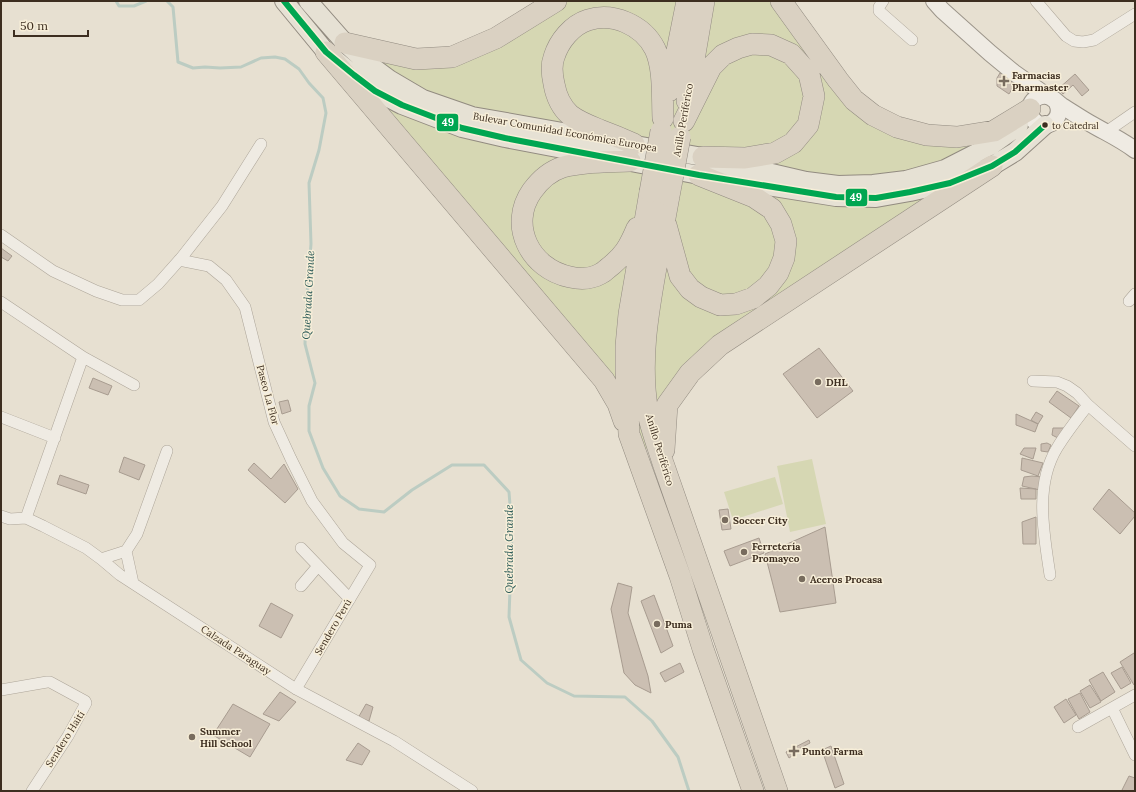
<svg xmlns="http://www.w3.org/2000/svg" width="1136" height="792" font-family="Lora,serif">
<rect width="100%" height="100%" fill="#e7e0d1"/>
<!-- green -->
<path fill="#d6d7b3" d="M556,1H781L873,115L957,137L1030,112L1045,125L720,345L667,405L663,463L629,434L618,404L326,52L345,43L452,57Z
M812,459L826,524L790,532L777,466Z
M775,477L783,504L733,520L724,492Z"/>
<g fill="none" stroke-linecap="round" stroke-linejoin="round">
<!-- stream -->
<path stroke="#bcccc2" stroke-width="3" d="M116,1L119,6H134L146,1
M167,1L173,7L178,62L193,68L205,67L220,68L241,67L261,58L275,57L285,59L299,69L309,83L323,98L326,113L319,150L309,183L311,244L306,306L305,344L315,383L309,406V431L323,468L340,496L359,509L384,512L412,490L452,465H484L509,492L512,531L509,617L521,660L547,683L574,696L625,697L652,721L678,757L689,791"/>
</g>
<!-- building -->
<path fill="#cbbfb2" stroke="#a89c90" d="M1000,73L1015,84L1009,94L997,86V78Z
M1075,74L1089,90L1082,96L1073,85L1063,94L1058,89Z
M1,248L12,256L8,261L1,257Z
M819,348L853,391L817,418L783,374Z
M93,378L112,386L108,395L89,388Z
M1057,391L1079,406L1071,418L1049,402Z
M288,400L291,411L282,414L279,402Z
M1036,412L1043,416L1038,424L1031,420Z
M1016,414L1038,424L1035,432L1016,425Z
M1053,428H1064L1058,438L1052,435Z
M1047,443L1051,445L1048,452L1041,451V444Z
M1024,448H1036L1033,459L1020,454Z
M124,457L145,465L139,480L119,472Z
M1022,458L1043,463L1038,476L1021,470Z
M254,463L271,479L284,464L298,489L285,503L248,470Z
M60,475L89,485L86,494L57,484Z
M1032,476L1043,477L1040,490L1022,486L1024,477Z
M1020,488L1036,489V499H1021Z
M1109,489L1135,513V516L1120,534L1093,509Z
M728,509L731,529L722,530L719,510Z
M1036,517V544H1023L1022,522Z
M825,527L836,603L780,612L765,554Z
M759,538L764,553L730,566L724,551Z
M618,583L632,587L628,613L648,676L651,693L635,685L624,673L611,609Z
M654,595L673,646L661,653L641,601Z
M271,603L293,615L281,638L259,626Z
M1134,653L1135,655V684L1134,685L1120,662Z
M680,663L684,672L665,682L660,673Z
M1122,667L1131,683L1121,689L1111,673Z
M1103,672L1115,692L1101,701L1089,680Z
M1090,685L1101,702L1090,708L1080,691Z
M280,692L296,702L279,721L263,714Z
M1080,693L1090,712L1079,719L1068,699Z
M1066,699L1076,715L1064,723L1054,707Z
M233,704L270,724L250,757L213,735Z
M366,704L373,707L369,721L358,718Z
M809,740L810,743L795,751V754L789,758L786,752Z
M358,743L370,751L362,765L346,760Z
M831,746L844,784L835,788L822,750Z
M1129,776L1135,778V791H1125L1122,790Z"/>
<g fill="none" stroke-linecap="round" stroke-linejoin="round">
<!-- street casing -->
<g stroke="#ada599" stroke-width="12">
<path id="street" d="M883,1L879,7V11L912,40
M1036,1L1066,36L1074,41L1083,42L1094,40L1135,14
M1106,132L1135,112
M1,235L53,271L96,291L122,300H139L158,284L182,257L222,206L261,144
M179,260L209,266L226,280L245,307L274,422L291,459L312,501L343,543L370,565L296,689
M1129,301L1135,294
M1,302L83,357L134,385
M1033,381L1057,382L1067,386L1077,393L1088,405L1135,446
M1,417L55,438
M1,516L10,519L26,518L43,526L86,548L101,559L120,575L296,689L394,741L472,791
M26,518L83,357
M301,548L350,599
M126,551L133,583
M101,559L126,551L137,534L167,451
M1050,575C1044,534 1034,486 1057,448C1066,433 1077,419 1088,405
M301,586L318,566
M1,690L47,682H50L85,701L86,703L68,736L32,791
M1112,708L1135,755
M1078,727L1135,695"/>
</g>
<!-- secondary casing -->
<g stroke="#9c958a" stroke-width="18">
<path id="secondary" d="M934,1L942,10L990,53L1013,72L1047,96
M1057,103C1065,121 1042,134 1032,118C1029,114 1029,108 1031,104C1034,98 1041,95 1047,96C1053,97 1056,102 1062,106C1072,112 1082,119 1093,125C1107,133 1122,140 1135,150"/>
</g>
<!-- primary casing -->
<g stroke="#928b80" stroke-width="20">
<path id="primary" d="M284,1L326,52L354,75L375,91L402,105L462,128L505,138L699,175L836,197L876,198L910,192L950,183L992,166L1015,152L1045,125
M308,1L345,43L366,62L389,79L423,99L472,116L703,157L806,181L838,185L873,184L906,180L945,169L992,145L1016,128L1019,125"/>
</g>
<!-- highway casing -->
<g stroke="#928b80" stroke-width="22">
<path id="highway" d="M781,1L838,80L854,100L873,115L897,127L927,135L957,137L994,131L1030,109
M345,43L416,59L452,57L496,38L556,1
M326,52L604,380L618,404L624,421
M669,91L687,1
M687,101L704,1
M684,121L711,67L723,55L738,48L752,44L771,45L791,54L809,74L814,96L808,125L793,143L775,153L745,158L703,157
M634,144C623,139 611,134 600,130C590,126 579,122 570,115C561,107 556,95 554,84C552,75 551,65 554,57C559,41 572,25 588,20C613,12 643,25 655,49C664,68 662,96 663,118
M630,161C608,162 584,161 563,167C550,171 540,180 532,191C508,225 530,269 570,277C579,279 591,279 600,274C602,273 605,271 607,269C624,256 629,247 637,228
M650,192L629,314L626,346V370L629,434L680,576L703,649L753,791
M669,196C665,218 661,240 657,262C648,312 639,362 648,413C651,429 658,447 663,463L777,791
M666,225L680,276L690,289L701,297L720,305L736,304L753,298L768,286L778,273L784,258L786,241L781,224L772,209L754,197L699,175
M664,450L667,405L690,373L720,345L992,166"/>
</g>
<!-- street -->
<use href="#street" stroke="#efebe3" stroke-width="11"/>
<!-- secondary -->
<use href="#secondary" stroke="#efebe3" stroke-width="16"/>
<!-- primary -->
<use href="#primary" stroke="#e6e1d4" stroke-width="18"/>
<!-- highway -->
<use href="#highway" stroke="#dad1c2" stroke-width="21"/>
<!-- highway-bridge casing -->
<g stroke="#928b80" stroke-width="22" stroke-linecap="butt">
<path id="highway-bridge" d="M650,192L661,131
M669,196L680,137"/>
</g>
<!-- highway-bridge -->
<use href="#highway-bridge" stroke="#dad1c2" stroke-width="21"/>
<!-- bus-1 casing -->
<g stroke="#f7eed8" stroke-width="9">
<path id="bus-1" d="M284,1L326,52L354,75L375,91L402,105L462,128L505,138L699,175L836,197L876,198L910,192L950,183L992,166L1015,152L1045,125"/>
</g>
<!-- bus-1 -->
<use href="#bus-1" stroke="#00a651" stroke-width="6"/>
</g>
<!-- markers -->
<g fill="#786c5e" stroke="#f7eed8" stroke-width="1.5">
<path d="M1002 75h4v4h4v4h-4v4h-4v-4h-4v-4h4z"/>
<circle cx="818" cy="382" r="4"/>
<circle cx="725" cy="520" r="4"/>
<circle cx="744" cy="552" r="4"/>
<circle cx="802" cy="579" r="4"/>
<circle cx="657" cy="624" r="4"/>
<circle cx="192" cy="737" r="4"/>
<path d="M792 745h4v4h4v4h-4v4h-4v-4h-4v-4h4z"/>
</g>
<circle fill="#3d2e20" stroke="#f7eed8" stroke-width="1.5" cx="1045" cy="125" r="3.5"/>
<g text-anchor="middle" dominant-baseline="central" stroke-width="3" stroke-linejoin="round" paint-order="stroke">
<!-- bus labels -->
<g font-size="9" fill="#3d2e20" stroke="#f7eed8" text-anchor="start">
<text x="1052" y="125">to Catedral</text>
</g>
<!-- poi labels -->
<g font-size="10" font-weight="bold" fill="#3d2e20" stroke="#f7eed8" text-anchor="start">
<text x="1012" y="75">Farmacias<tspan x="1012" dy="12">Pharmaster</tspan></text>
<text x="826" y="382">DHL</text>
<text x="733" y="520">Soccer City</text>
<text x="752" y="546">Ferretería<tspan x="752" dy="12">Promayco</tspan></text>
<text x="810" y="579">Aceros Procasa</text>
<text x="665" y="624">Puma</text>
<text x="200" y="731">Summer<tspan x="200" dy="12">Hill School</tspan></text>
<text x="802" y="751">Punto Farma</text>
</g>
<!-- street labels -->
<g font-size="10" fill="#3d2e20" stroke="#f7eed8">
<text transform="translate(683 120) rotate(-80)">Anillo Periférico</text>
<text transform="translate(565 132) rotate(10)">Bulevar Comunidad Económica Europea</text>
<text transform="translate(268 395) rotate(75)">Paseo La Flor</text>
<text transform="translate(660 450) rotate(73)">Anillo Periférico</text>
<text transform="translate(333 627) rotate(-60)">Sendero Perú</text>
<text transform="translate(236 650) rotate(33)">Calzada Paraguay</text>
<text transform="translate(65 739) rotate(-58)">Sendero Haití</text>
</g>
<!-- water labels -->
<g font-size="11" font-style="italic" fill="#2f5d5a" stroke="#f7eed8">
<text transform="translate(308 295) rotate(-87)">Quebrada Grande</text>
<text transform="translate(509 549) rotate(-90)">Quebrada Grande</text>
</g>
</g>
<g stroke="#f7eed8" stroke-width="1.5">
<rect x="436" y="113" width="23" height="19" rx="4" fill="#00a651"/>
<rect x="845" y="188" width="23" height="19" rx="4" fill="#00a651"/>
</g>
<g font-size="11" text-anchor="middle" font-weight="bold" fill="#fff">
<text x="448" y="126">49</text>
<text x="856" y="201">49</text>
</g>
<!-- border -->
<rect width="1136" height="792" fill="none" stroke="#3d2e20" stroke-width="4"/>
<!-- scale -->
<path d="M14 30v6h74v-6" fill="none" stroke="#3d2e20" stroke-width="2"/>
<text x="20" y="30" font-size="12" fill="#3d2e20" stroke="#f7eed8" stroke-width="3" paint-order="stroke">50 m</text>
</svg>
